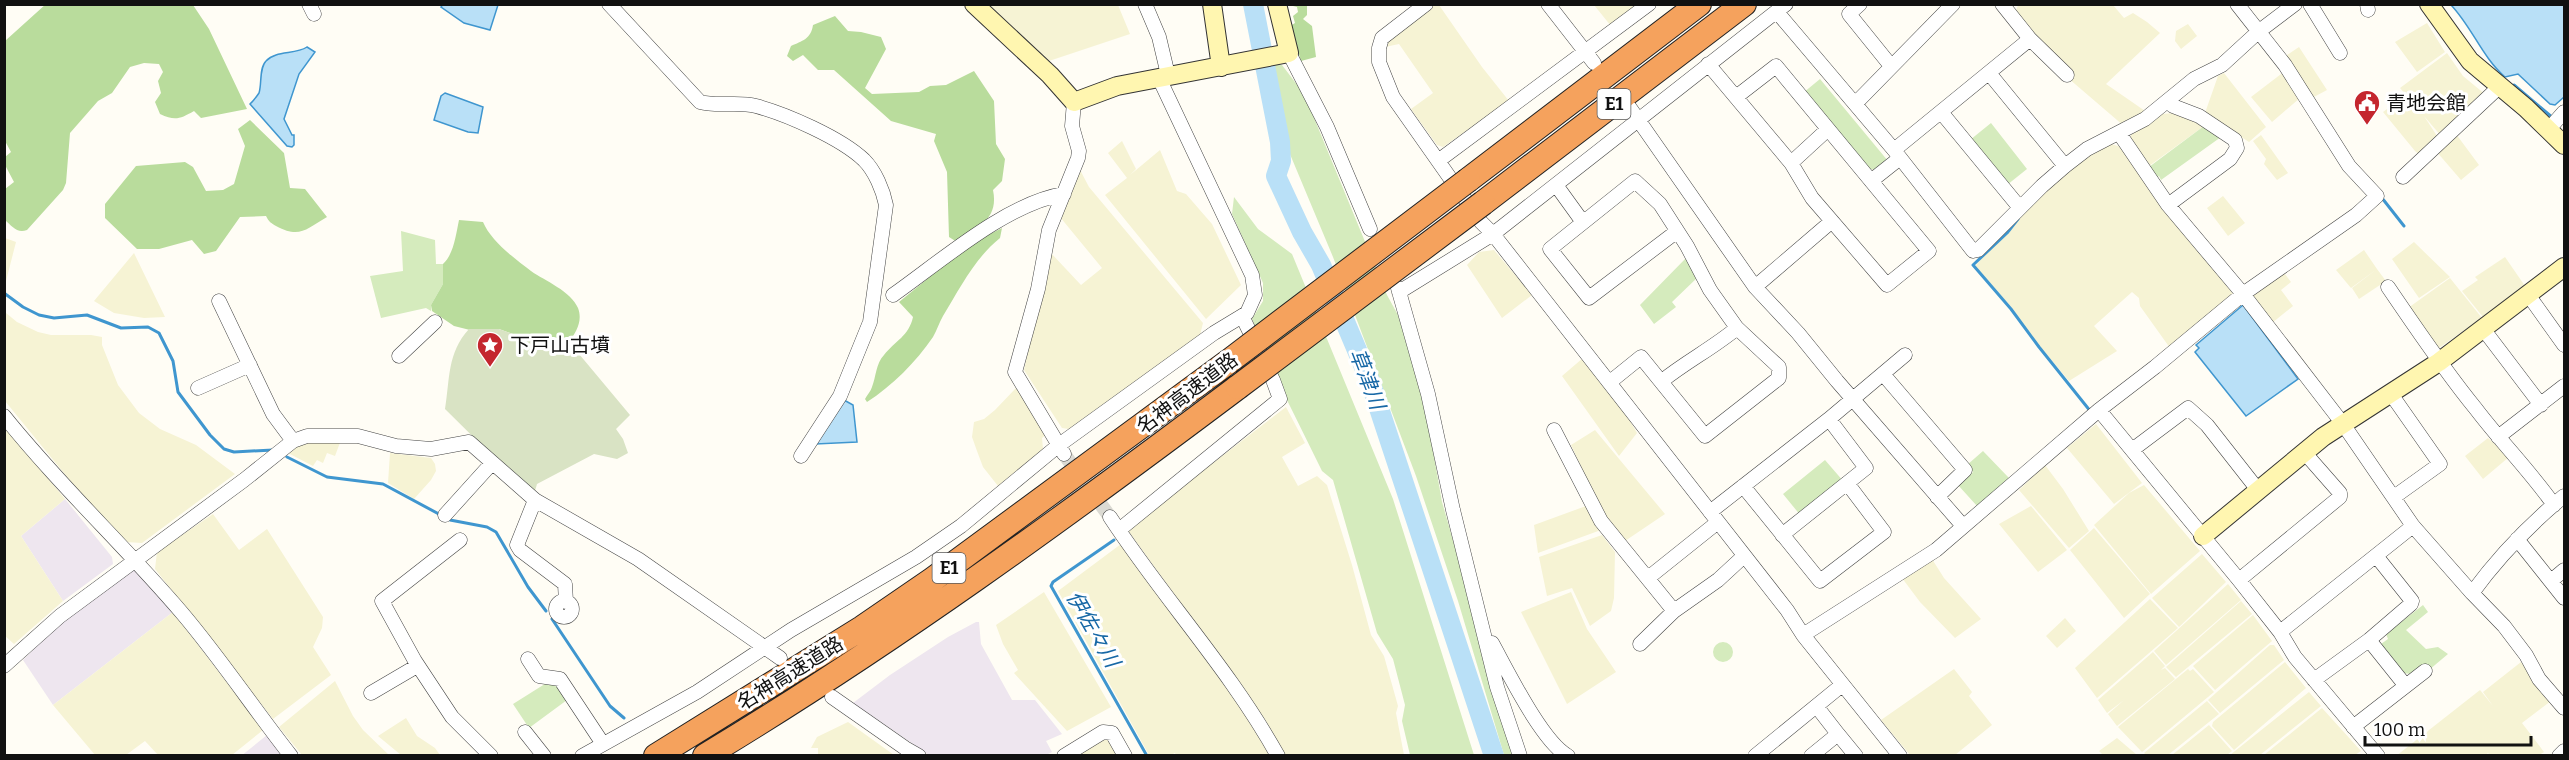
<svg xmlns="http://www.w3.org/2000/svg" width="2569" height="760" font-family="Bitter,'Noto Sans JP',serif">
<rect width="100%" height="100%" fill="#fffdf5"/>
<!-- industrial -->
<path fill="#eee6ef" d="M65,499L112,557L113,564L63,601L21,536Z
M130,570L138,572L173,612L53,705L23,660L62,621Z
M976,622H979L981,644L1012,700H1035L1062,734L1046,741L1052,752L1046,755H929L853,703L890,675L948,637Z
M267,735L283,755L241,756Z"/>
<!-- farmland -->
<path fill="#f6f3d4" d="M987,5H1118L1130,34L1049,61Z
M1432,5H1439L1482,67L1509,101L1443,147L1437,145L1411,109L1433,93L1399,44L1385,47L1388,37Z
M1594,5H1636L1611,26Z
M2018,5H2113L2124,18L2133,13L2147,22L2160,33L2106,84L2148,113L2124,126L2068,78L2023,24L2016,11Z
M2427,23L2445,52L2417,72L2395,42Z
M2188,24L2197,36L2181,49L2175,41L2176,31Z
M2299,47L2327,90L2312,98L2284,57Z
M2447,53L2463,76L2486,95L2442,137L2424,116L2439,139L2421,156L2415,151L2383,112L2405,96L2411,101L2400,88Z
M2285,71L2300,98L2272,122L2251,97Z
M2224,73L2266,127L2249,142L2205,113L2218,76Z
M2174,113L2204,126L2149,166L2130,139L2132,132L2162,114Z
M2456,134L2479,165L2461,180L2436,151Z
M2261,135L2288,173L2277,180L2264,164L2266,159L2253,141Z
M1122,141L1136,169L1130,175L1160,150L1177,191L1186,194L1212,224L1241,285L1206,319L1105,195L1127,178L1108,153Z
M2111,144L2121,147L2164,208L2234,295L2170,348L2140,306L2139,298L2132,292L2094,326L2117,351L2069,381L2027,331L2013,309L1975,266L2022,214L2071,168L2091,153Z
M1079,168L1089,187L1203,323L1200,335L1069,429L1062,428L1024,370L1050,252L1081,285L1102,268L1060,217Z
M2223,196L2245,223L2228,236L2207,208Z
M5,238L16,242L5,285H4Z
M2414,242L2450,277L2419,298L2392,259Z
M1494,250L1532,295L1502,318L1467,265L1479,252Z
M2364,250L2377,269L2351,288L2336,270Z
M134,253L165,317L144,318L114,313L94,301Z
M2505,257L2525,286L2483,317L2462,291L2478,280L2475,277Z
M2281,269L2291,282L2281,290L2293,306L2272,323L2249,294Z
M2377,269L2386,281L2359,299L2352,288Z
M2450,278L2482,318L2436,350L2408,308Z
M6,313L17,322L38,332L51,335H91L102,337V345L118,385L139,413L160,429L196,445L235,474L142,543L126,542L72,483L5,401L4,315Z
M1583,358L1617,399L1637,433L1619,456L1562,376Z
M1016,388L1047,434L1042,438L1043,449L998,486L983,467L977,451L972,437L974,422L984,419L995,410Z
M1286,407L1305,443L1282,457L1298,486L1317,476L1327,485L1352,565L1371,635L1384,656L1398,706L1396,713L1404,755H1285L1266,721L1127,529Z
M2096,424L2142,483L2114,504L2067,448Z
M4,425L65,499L21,536L63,601L14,644L4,635Z
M1595,430L1665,514L1625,541L1602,511L1571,445Z
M2488,438L2509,457L2483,479L2465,456Z
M341,440L335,456L327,453L323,463L317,460L313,466L288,453L301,442Z
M390,453L431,458L435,464L436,471L431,480L414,499L388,483Z
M2045,465L2063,489L2089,531L2069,548L2019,490Z
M2144,485L2200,551L2151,594L2094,525L2129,493Z
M1586,506L1601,530L1538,553L1534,525Z
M2031,506L2067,550L2038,572L1999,524Z
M213,514L239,550L267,529L323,617L322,628L313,647L331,675L273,719L155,569L157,552Z
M2094,528L2150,594L2124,618L2070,550Z
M1602,535L1615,552L1614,598L1611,611L1590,626L1572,588L1547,596L1539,557Z
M1121,544L1251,718L1273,755L1176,756L1175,753L1171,755H1149L1058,591Z
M2202,554L2226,582L2179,627L2152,598Z
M1932,559L1944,578L1981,619L1955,638L1920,602L1902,578Z
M2228,584L2241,600L2166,665L2154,651Z
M1044,592L1111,707L1067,731L1014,673L1018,670L1003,644L996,625Z
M1571,592L1587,629L1616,672L1567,704L1521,612Z
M2150,599L2178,628L2097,698L2075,668Z
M2241,601L2252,614L2176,677L2166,667Z
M173,612L263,730L232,755H158L145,741L126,755H95L53,705Z
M2253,615L2272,641L2215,690L2193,666Z
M2065,618L2076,631L2057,648L2046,636Z
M2270,645H2274L2284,660L2220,713L2208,700Z
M2153,652L2165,666L2161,670L2165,668L2175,679L2117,726L2108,714L2124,700L2107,713L2098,700Z
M2285,662L2306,688L2234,750L2212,726L2213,722Z
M2521,662L2551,701L2522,723L2544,752L2539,755L2490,756L2488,753L2485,756H2396L2480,690L2493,706L2483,692Z
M1954,669L1972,692L1969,696L1992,725L1955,755H1910L1881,720Z
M2188,669L2190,671L2193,669L2214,692L2142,752L2118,727Z
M335,681L353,716L363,730L389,755H302L279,727Z
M2309,692L2321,706L2260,755H2230Z
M2207,701L2219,714L2168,755H2146L2144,753Z
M2322,708L2361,751L2355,755H2264Z
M406,718L417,736L435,748L440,755H401L378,736Z
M848,722L894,755H818V748H811L817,737Z
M2209,725L2232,751L2227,755H2172Z
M1108,737L1118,756H1073Z
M2117,738L2137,755H2103L2099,751Z"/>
<!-- green -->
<path fill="#d5ebbd" d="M1269,65H1282L1298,86L1312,113L1387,295L1398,315L1426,411L1442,502L1515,755H1504L1458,601L1416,476L1333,257L1287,147Z
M1820,79L1888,161L1876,170L1869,169L1803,93Z
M1991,123L2027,169L2007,185L1970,140Z
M2204,126L2221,137L2161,180L2159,176L2156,178L2149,167Z
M1234,197L1258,229L1292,254L1393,499L1474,755H1410L1402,721L1405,705L1393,659L1377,633L1333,480L1322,471L1286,398L1252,319L1263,301V283L1232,214Z
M401,231L435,240L436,264H443V284L431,305V311L426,308L381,318L370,276L403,271Z
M1687,257L1698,277L1672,302L1676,307L1654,324L1640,305Z
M1983,451L2009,478L1977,506L1958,485L1973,472L1967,465Z
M1825,460L1844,482L1801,516L1783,494Z
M2423,605L2428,612L2406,630L2426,649L2438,647L2448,654L2429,670L2424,664L2411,674L2403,673L2381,644L2388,639L2386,634Z
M1713 652a10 10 0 1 1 20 0a10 10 0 1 1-20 0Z
M548,682L558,684L567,700L529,728L513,704Z"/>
<!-- forest -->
<path fill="#b9dc9c" d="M46,4L193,5L209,29L247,109L201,118L194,111C180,119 175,121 160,114L155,102L161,93L158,81L163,72L159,64L144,63L130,67L112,93L98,101L70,133L66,183L63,190L27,230C17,234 12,226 5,220V189L14,182L5,165V157L11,152L5,141V41Z
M1289,5H1307V15L1303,19L1312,26L1316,57L1301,61L1290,26L1295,23L1293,16L1298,12L1297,7Z
M835,16L848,31L861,32L881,37L886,49L865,88L872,94L919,92L930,86L946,85L974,71L994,101L996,144L1005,159L1002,181L993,190C999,219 978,227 957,242L949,237L947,172L934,141L936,134L891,121L834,70H818L803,55L793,61L787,56L791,46C802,41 811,39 813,25Z
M250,120L284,153L290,188L305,189L327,217C306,229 300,239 276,226C271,223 269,222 266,216L240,217L216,251L204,254L192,240L159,249H137L105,218V204L136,166L185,162L193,167L206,191L223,190L234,184L245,146L238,129Z
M459,220L483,222C491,241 514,258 531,271C545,281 571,291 578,308C583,321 576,332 569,342L550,347L499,329L470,330L454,326L432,311L431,305L443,284V264C454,254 456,234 459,220Z
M1002,228L1000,238C975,258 960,288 943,316C939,323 937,330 933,337C916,362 892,386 867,402L865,399C867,395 871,391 872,387C876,377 876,363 884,355C895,341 909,336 913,317L899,302L958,254L976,241Z"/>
<!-- cemetery -->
<path fill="#d9e3c4" d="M469,329H499L550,347L569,342L630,415L616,429L623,439L628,453L617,459L594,454L537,484L535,491L525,488L445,409C450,379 447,353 469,329Z"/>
<!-- water -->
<path fill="#b9e0f7" stroke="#3f96cf" stroke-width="1.5" d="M443,4H498V5L490,30L464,23L441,7Z
M2451,5H2564V97L2555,105L2550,104L2518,74L2505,77C2482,57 2472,27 2451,5Z
M307,47L315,52L299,74L284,119L292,135H294V145L292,147L287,146L250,104C253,101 257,96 259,93C262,84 259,68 266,61C276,50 295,55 307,47Z
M445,93L483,107L478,133L468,132L434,120L441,96Z
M2243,305L2298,379L2246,416L2195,352L2199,348L2196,345Z
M844,400L853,405L857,442L816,444Z"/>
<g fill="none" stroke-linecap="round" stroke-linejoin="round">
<!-- stream -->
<path stroke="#3f96cf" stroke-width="3" d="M2514,85L2553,118
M2382,198L2404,226
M2018,219L2007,233L1973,265L2011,309L2039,347L2091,412
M4,293L23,307L39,315L54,318L87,315L121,328L148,327L159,333L173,361L178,392L210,435L224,449L234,452L273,450
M287,457L327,477L383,484L450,520L487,527L496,532L528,587L546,611
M1114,540L1053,582L1051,586L1147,756
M552,619L610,706L624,718"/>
<!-- river -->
<path stroke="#b9e0f7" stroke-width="20" d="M1253,4L1280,142L1281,161L1276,176L1302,232L1321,265L1370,381L1494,756"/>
<!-- street-tunnel -->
<path stroke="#dbdad3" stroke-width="14" stroke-dasharray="14 7" stroke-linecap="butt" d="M1064,454L1110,517"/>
<!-- street casing -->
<g stroke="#444" stroke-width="15">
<path id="street" d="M309,4L314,14
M609,4L700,102C718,107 738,101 756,106C786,114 841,138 864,160C875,171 883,190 886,205L870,322L840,396L801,456
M1145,4L1159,37L1168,75
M1426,4L1382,38L1379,48V62L1393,97L1481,222L1493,234L1787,610L1803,635L1900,756
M1548,4L1594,63
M1860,4L1849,14L1891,66
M2002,4L2030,39L2067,75
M2310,4L2340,53
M2367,4L2368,10
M1777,12L1894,150L1973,251L1978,250L2042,186L2065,166L2087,149L2145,119L2194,79L2222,65L2258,32L2295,4
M1289,53L1327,127L1370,229
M1708,64L1791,163L1812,198L1887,285L1929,251L1776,66L1736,97
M1989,73L2065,166
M2168,102L2173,106L2199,116L2235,140L2237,148L2230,159L2168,205
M1855,104L1953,4
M1630,108L1755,287L1798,333L1837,381L1963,526
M1941,112L2020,208
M2549,129L2564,112
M2119,133L2168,205L2243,294L2343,424L2413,526L2472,593L2504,626L2526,655L2539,679L2564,708
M1894,150L2030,39
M1438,161L1649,4
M1791,163L1828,129
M2403,177L2499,87
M1871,181L1900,158
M1556,185L1582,221
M1755,287L1832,221
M2388,287C2416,328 2444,370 2476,409C2501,442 2530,471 2554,505
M1398,288L1428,394L1453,510L1497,687L1520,756
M1399,292L1493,234L1786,4
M893,295C940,262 1007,203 1064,194
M2529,296L2564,345
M219,301L273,414L293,441
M2484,330L2541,405
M399,356L435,322
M1883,374L1965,470L1937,497
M1662,381C1687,361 1713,348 1737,328
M1610,382L1641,357L1705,436L1779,378V367L1737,328L1710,290L1687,246L1660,204L1635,181L1550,249L1589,298L1676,232
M198,388L250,365
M2391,394L2440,464L2394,497
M2099,410L2239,580L2280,632L2295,657L2378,756
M4,416C60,486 125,546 182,613C221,659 254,709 291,756
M1554,430L1601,521L1674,611
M2498,437L2564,386
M2132,450L2188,408L2207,425L2258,490
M1064,454L1015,372L1038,289L1049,230L1078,158L1079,151L1072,126L1074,102
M1743,486L1820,581L1884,532L1847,483
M535,500L517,545L520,550L565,584L566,602
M1710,512L1829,419L1905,355
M445,515L492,463
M1110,517C1163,598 1231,671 1278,756
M1119,530L1280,399L1273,380L1242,316
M1782,535L1866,468L1829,419
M2517,539L2564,598
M460,540L382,601L415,661L452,717L491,756
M1648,578L1718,522
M2239,580L2340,497V493L2304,452
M2551,581L2564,570
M2472,593C2499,556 2529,525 2564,496
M556 609a8 8 0 1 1 16 0a8 8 0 1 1-16 0Z
M2280,632L2413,526
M1803,635L1936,550L2099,410L2155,367L2243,294L2356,215L2377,196L2349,166L2285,65L2237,4
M2369,640L2405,685
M1492,643C1507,670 1542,742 1568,756
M1640,644L1674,611L1718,580L1744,556
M528,659L539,676L560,679L603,744
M4,666L60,616L244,480L293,441L307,436H358L396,446L431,449L469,442L535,500L638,559L780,658
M2314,680L2369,640L2411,604L2412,601L2377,557
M371,693L417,666
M832,697L905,748L919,756
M2353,727L2425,671
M525,732L544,756
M1838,734L1856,756
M582,756L697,692L791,630L916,557L961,526L1059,445L1214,333L1247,313L1255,295L1252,275L1159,78
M1064,756L1103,732L1112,733L1125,756
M1755,756L1842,685
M1811,756L1838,734L1817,707
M2559,756L2564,751"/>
</g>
<!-- secondary casing -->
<g stroke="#333" stroke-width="20">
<path id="secondary" d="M974,4L1050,75L1074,102L1117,86L1289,53L1277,4
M1212,4L1221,67
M2429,4L2470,61L2526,108L2564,145
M2203,536L2323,437L2439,362L2564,267"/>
</g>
<!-- highway casing -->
<g stroke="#222" stroke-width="26">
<path id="highway" d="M1468,180L1699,4
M1483,203L1744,4
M656,756L862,628L932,580L1228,362
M705,756C891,644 1065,517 1238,387"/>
</g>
<!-- street -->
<use href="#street" stroke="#fff" stroke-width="14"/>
<!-- secondary -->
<use href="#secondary" stroke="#fff6b0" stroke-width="18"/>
<!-- highway -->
<use href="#highway" stroke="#f5a25d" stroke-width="24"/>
<!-- highway-bridge casing -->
<g stroke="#222" stroke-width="26" stroke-linecap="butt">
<path id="highway-bridge" d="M1228,362L1468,180
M1238,387L1483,203"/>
</g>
<!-- highway-bridge -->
<use href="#highway-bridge" stroke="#f5a25d" stroke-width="24"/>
</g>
<!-- icons -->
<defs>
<g id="civic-pin" transform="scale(1.35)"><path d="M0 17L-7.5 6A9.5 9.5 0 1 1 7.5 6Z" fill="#c4262e" stroke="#fff"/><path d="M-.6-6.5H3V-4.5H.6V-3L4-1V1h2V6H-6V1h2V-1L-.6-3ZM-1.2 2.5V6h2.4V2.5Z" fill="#fff"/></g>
<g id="sight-pin" transform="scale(1.35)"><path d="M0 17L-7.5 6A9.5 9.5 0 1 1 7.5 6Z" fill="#c4262e" stroke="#fff"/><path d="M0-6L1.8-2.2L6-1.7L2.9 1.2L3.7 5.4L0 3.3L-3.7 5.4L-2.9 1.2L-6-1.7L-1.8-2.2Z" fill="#fff"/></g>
</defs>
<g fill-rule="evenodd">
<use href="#civic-pin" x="2367" y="103"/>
<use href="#sight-pin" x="490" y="345"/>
</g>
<g text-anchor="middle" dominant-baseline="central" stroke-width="6" stroke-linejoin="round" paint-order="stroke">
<!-- shield labels -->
<g fill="#fff" stroke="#585858" stroke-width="1.5">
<rect x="1597.5" y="89" width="33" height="30" rx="4.5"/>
<rect x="932.5" y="553" width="33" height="30" rx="4.5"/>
</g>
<g font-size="18" font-weight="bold" fill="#111">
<text x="1614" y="104">E1</text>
<text x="949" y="568">E1</text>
</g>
<!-- poi labels -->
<g font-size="20" fill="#111" stroke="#fff" text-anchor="start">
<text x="2386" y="103">青地会館</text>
<text x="510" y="345">下戸山古墳</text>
</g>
<!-- street labels -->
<g font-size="20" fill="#111" stroke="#fff">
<text transform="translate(1187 393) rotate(-37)">名神高速道路</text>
<text transform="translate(790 673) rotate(-32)">名神高速道路</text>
</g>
<!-- water labels -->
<g font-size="21" font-style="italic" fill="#1768a6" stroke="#fff">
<text transform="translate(1367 379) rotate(69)">草津川</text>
<text transform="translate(1093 629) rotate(60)">伊佐々川</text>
</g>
</g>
<!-- border -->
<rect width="2569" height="760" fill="none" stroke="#111111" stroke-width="12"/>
<!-- scale -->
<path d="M2365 736v9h166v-9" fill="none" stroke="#111111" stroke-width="3"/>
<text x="2374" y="736" font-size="18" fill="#111111" stroke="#ffffff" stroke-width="4.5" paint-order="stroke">100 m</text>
</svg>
